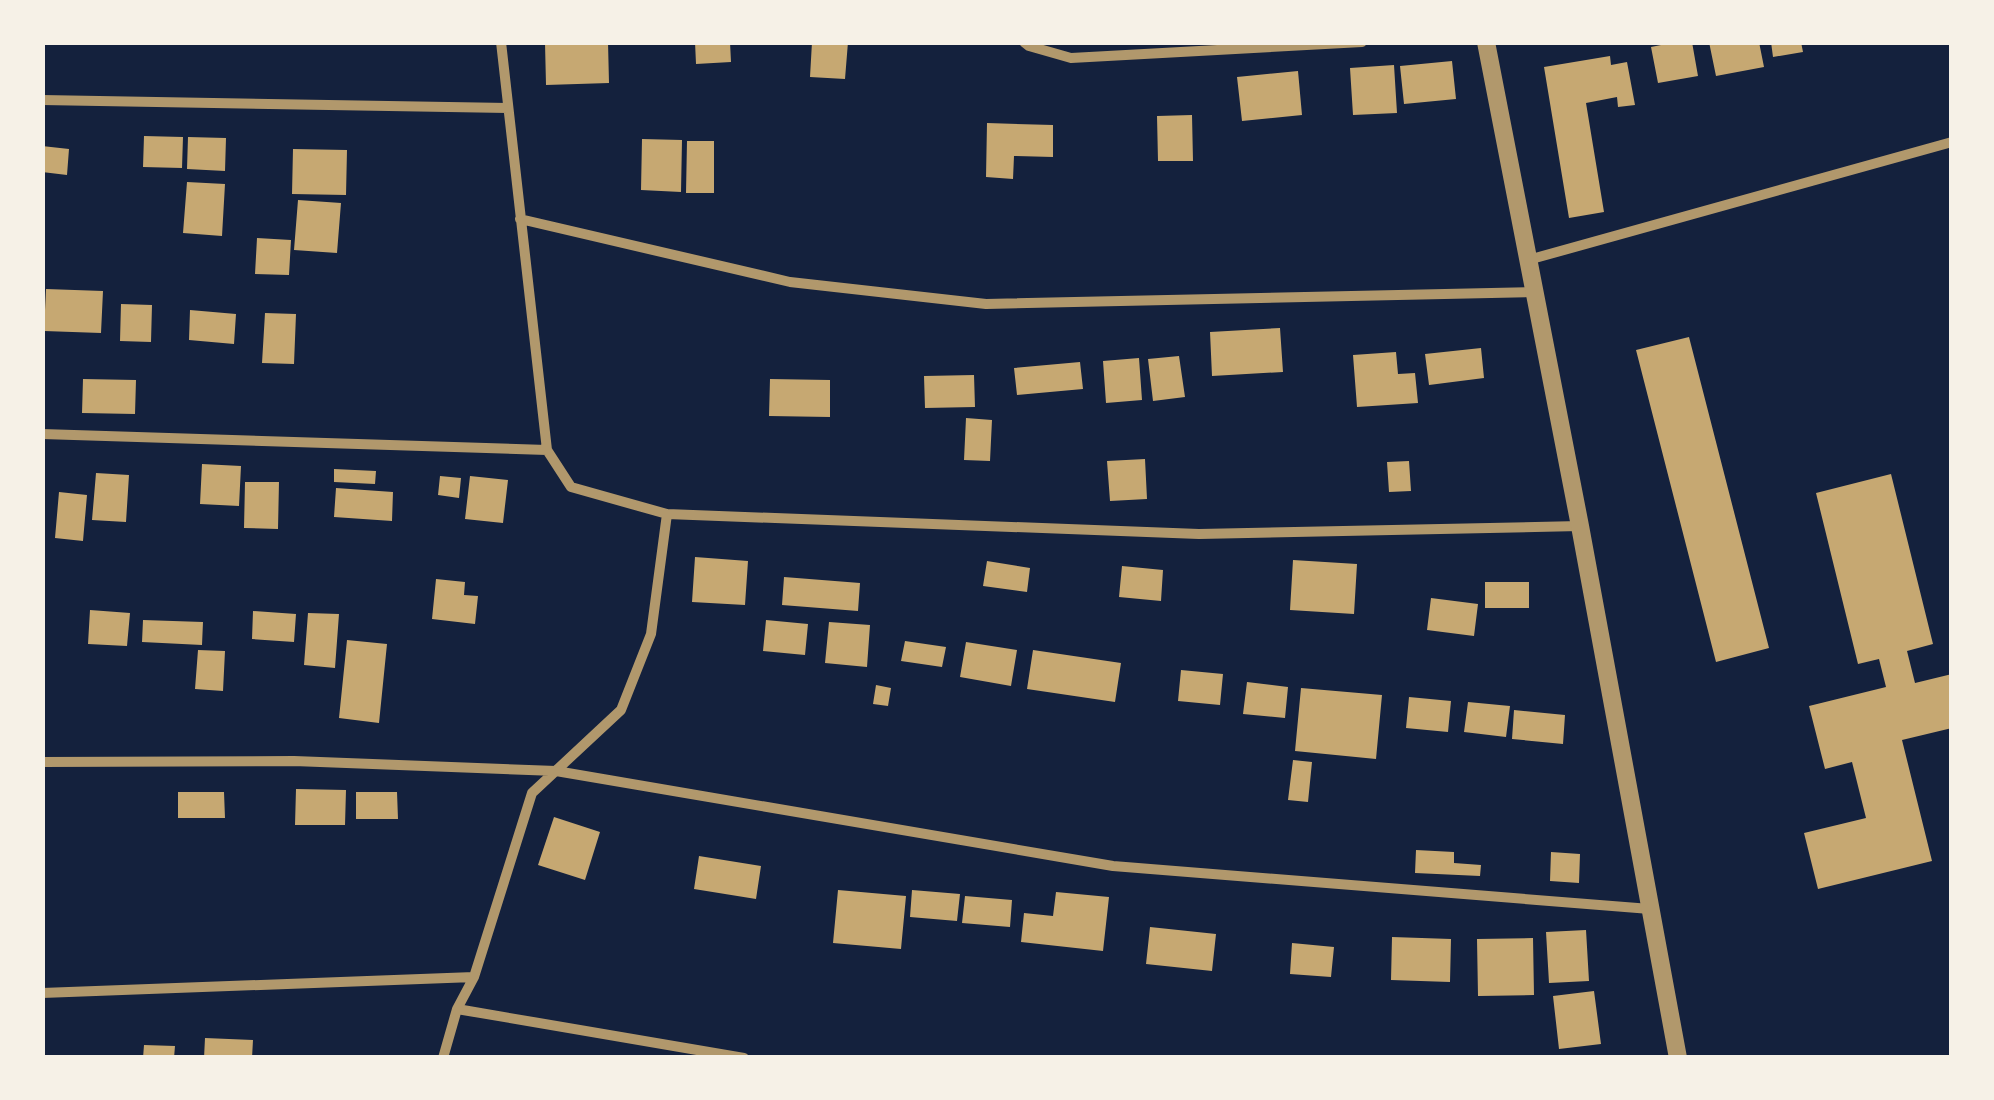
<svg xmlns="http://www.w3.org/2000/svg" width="1994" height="1100" font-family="'Fira Sans',sans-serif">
<rect width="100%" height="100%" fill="#14213d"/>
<!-- building -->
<path fill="#c6a872" d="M573,42H608L609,83L546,85L545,43Z
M695,42H730L731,62L696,64Z
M812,42H848L845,79L810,77Z
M1676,42H1692L1698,76L1658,83L1651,47Z
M1709,42H1759L1764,67L1716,76Z
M1771,42H1801L1803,52L1773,57Z
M1610,56L1611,65L1627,62L1635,105L1618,107L1617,97L1586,103L1604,212L1569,218L1544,67Z
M1452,61L1456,99L1404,104L1400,66Z
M1394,65L1397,113L1353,115L1350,68Z
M1298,71L1302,115L1242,121L1237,77Z
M1192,115L1193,161H1158L1157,116Z
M987,123L1053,125V157L1014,156L1013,179L986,177Z
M144,136L183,137L182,168L143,167Z
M188,137L226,138L225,171L187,169Z
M642,139L682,140L681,192L641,190Z
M687,141H714V193H686Z
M42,146L69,149L67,175L42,172Z
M293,149L347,150L346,195L292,194Z
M187,182L225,184L222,236L183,233Z
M298,200L341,203L337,253L294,250Z
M257,238L291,240L289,275L255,274Z
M46,289L103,291L101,333L44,331Z
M121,304L152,305L151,342L120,341Z
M190,310L236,314L234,344L189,340Z
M265,313L296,314L294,364L262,363Z
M1280,328L1283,372L1212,376L1210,332Z
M1689,337L1769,648L1716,662L1636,350Z
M1481,348L1484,378L1429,385L1425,354Z
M1396,352L1398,374L1415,373L1418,403L1357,407L1353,355Z
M1179,356L1185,397L1153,401L1148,359Z
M1139,358L1142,400L1106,403L1103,361Z
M1080,362L1083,389L1017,395L1014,368Z
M974,375L975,407L925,408L924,376Z
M83,379L136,380L135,414L82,413Z
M770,379L830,380V417L769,416Z
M966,418L992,420L990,461L964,460Z
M1145,459L1147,499L1110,501L1107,461Z
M1409,461L1411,491L1389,492L1387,462Z
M202,464L241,466L239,506L200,504Z
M334,469L376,471L375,484L334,482Z
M96,473L129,475L126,522L92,520Z
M1891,474L1933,644L1907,651L1915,683L1952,674V728L1902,740L1932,861L1818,889L1804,833L1866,818L1852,762L1825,769L1809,706L1886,687L1879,659L1858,664L1816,493Z
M440,476L461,478L459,498L438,495Z
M470,476L508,480L503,523L465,519Z
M245,482H279L278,529L244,528Z
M336,488L393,492L392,521L334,517Z
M59,492L87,495L83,541L55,538Z
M695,557L748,561L745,605L692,602Z
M1293,560L1357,564L1354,614L1290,610Z
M987,561L1030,568L1027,592L983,586Z
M1122,566L1163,570L1161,601L1119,597Z
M784,577L860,583L858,611L782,605Z
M436,579L465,582L464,595L478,596L475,624L432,619Z
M1485,582H1529V608H1485Z
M1431,598L1478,604L1474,636L1427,630Z
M90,610L130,613L127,646L88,644Z
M253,611L296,614L294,642L252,639Z
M308,613L339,614L335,668L304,665Z
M143,620L203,622L202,645L142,642Z
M766,620L808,624L805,655L763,651Z
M829,622L870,625L867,667L825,663Z
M347,640L387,644L379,723L339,718Z
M905,641L946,647L942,667L901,661Z
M966,642L1017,650L1011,686L960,677Z
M198,650L225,651L223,691L195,689Z
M1033,650L1121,663L1115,702L1027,689Z
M1181,670L1223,674L1220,705L1178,701Z
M1247,682L1288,687L1285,718L1243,714Z
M876,685L891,688L888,706L873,704Z
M1301,688L1382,695L1376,759L1295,751Z
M1409,697L1451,701L1448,732L1406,728Z
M1468,702L1510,706L1506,737L1464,732Z
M1514,710L1565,715L1563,744L1512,739Z
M1293,760L1312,762L1308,802L1288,800Z
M296,789L346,790L345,825H295Z
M178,792H224L225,818H178Z
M356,792H397L398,819H356Z
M554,817L600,832L585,880L538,865Z
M1416,850L1454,852V863L1481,865L1480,876L1415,873Z
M1551,852L1580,854L1579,883L1550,881Z
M699,856L761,866L756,899L694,889Z
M838,890L906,896L901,949L833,943Z
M912,890L960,894L957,921L910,917Z
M1056,892L1109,897L1103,951L1021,942L1024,913L1053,916Z
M965,896L1012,900L1010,927L962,923Z
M1150,927L1216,934L1212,971L1146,964Z
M1586,930L1589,981L1549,983L1546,932Z
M1392,937L1451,939L1450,982L1391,980Z
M1533,938L1534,995L1478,996L1477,939Z
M1292,943L1334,947L1331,977L1290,974Z
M1594,991L1601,1044L1559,1049L1553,996Z
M205,1038L253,1040L252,1058H204Z
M144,1045L175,1046L174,1058H143Z"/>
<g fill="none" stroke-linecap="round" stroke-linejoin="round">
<!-- minor -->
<path stroke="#b1986c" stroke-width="10" d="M1024,42L1029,46L1071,58L1362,42
M42,100L508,108
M520,219L790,282L986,304L1534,292
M1528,260L1952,142
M42,434L547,450
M667,514L1199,534L1580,526
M42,762L294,761L556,771L1113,866L1650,909
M42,993L474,977
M457,1009L744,1058
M443,1058L457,1009L474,977L532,793L621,710L651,634L667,514L571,487L547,450L501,42"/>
<!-- tertiary -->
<path stroke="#b1986c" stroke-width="18" d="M1486,42L1580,526L1678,1058"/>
</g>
<!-- border -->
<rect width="1994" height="1100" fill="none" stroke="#f6f1e7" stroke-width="90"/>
</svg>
